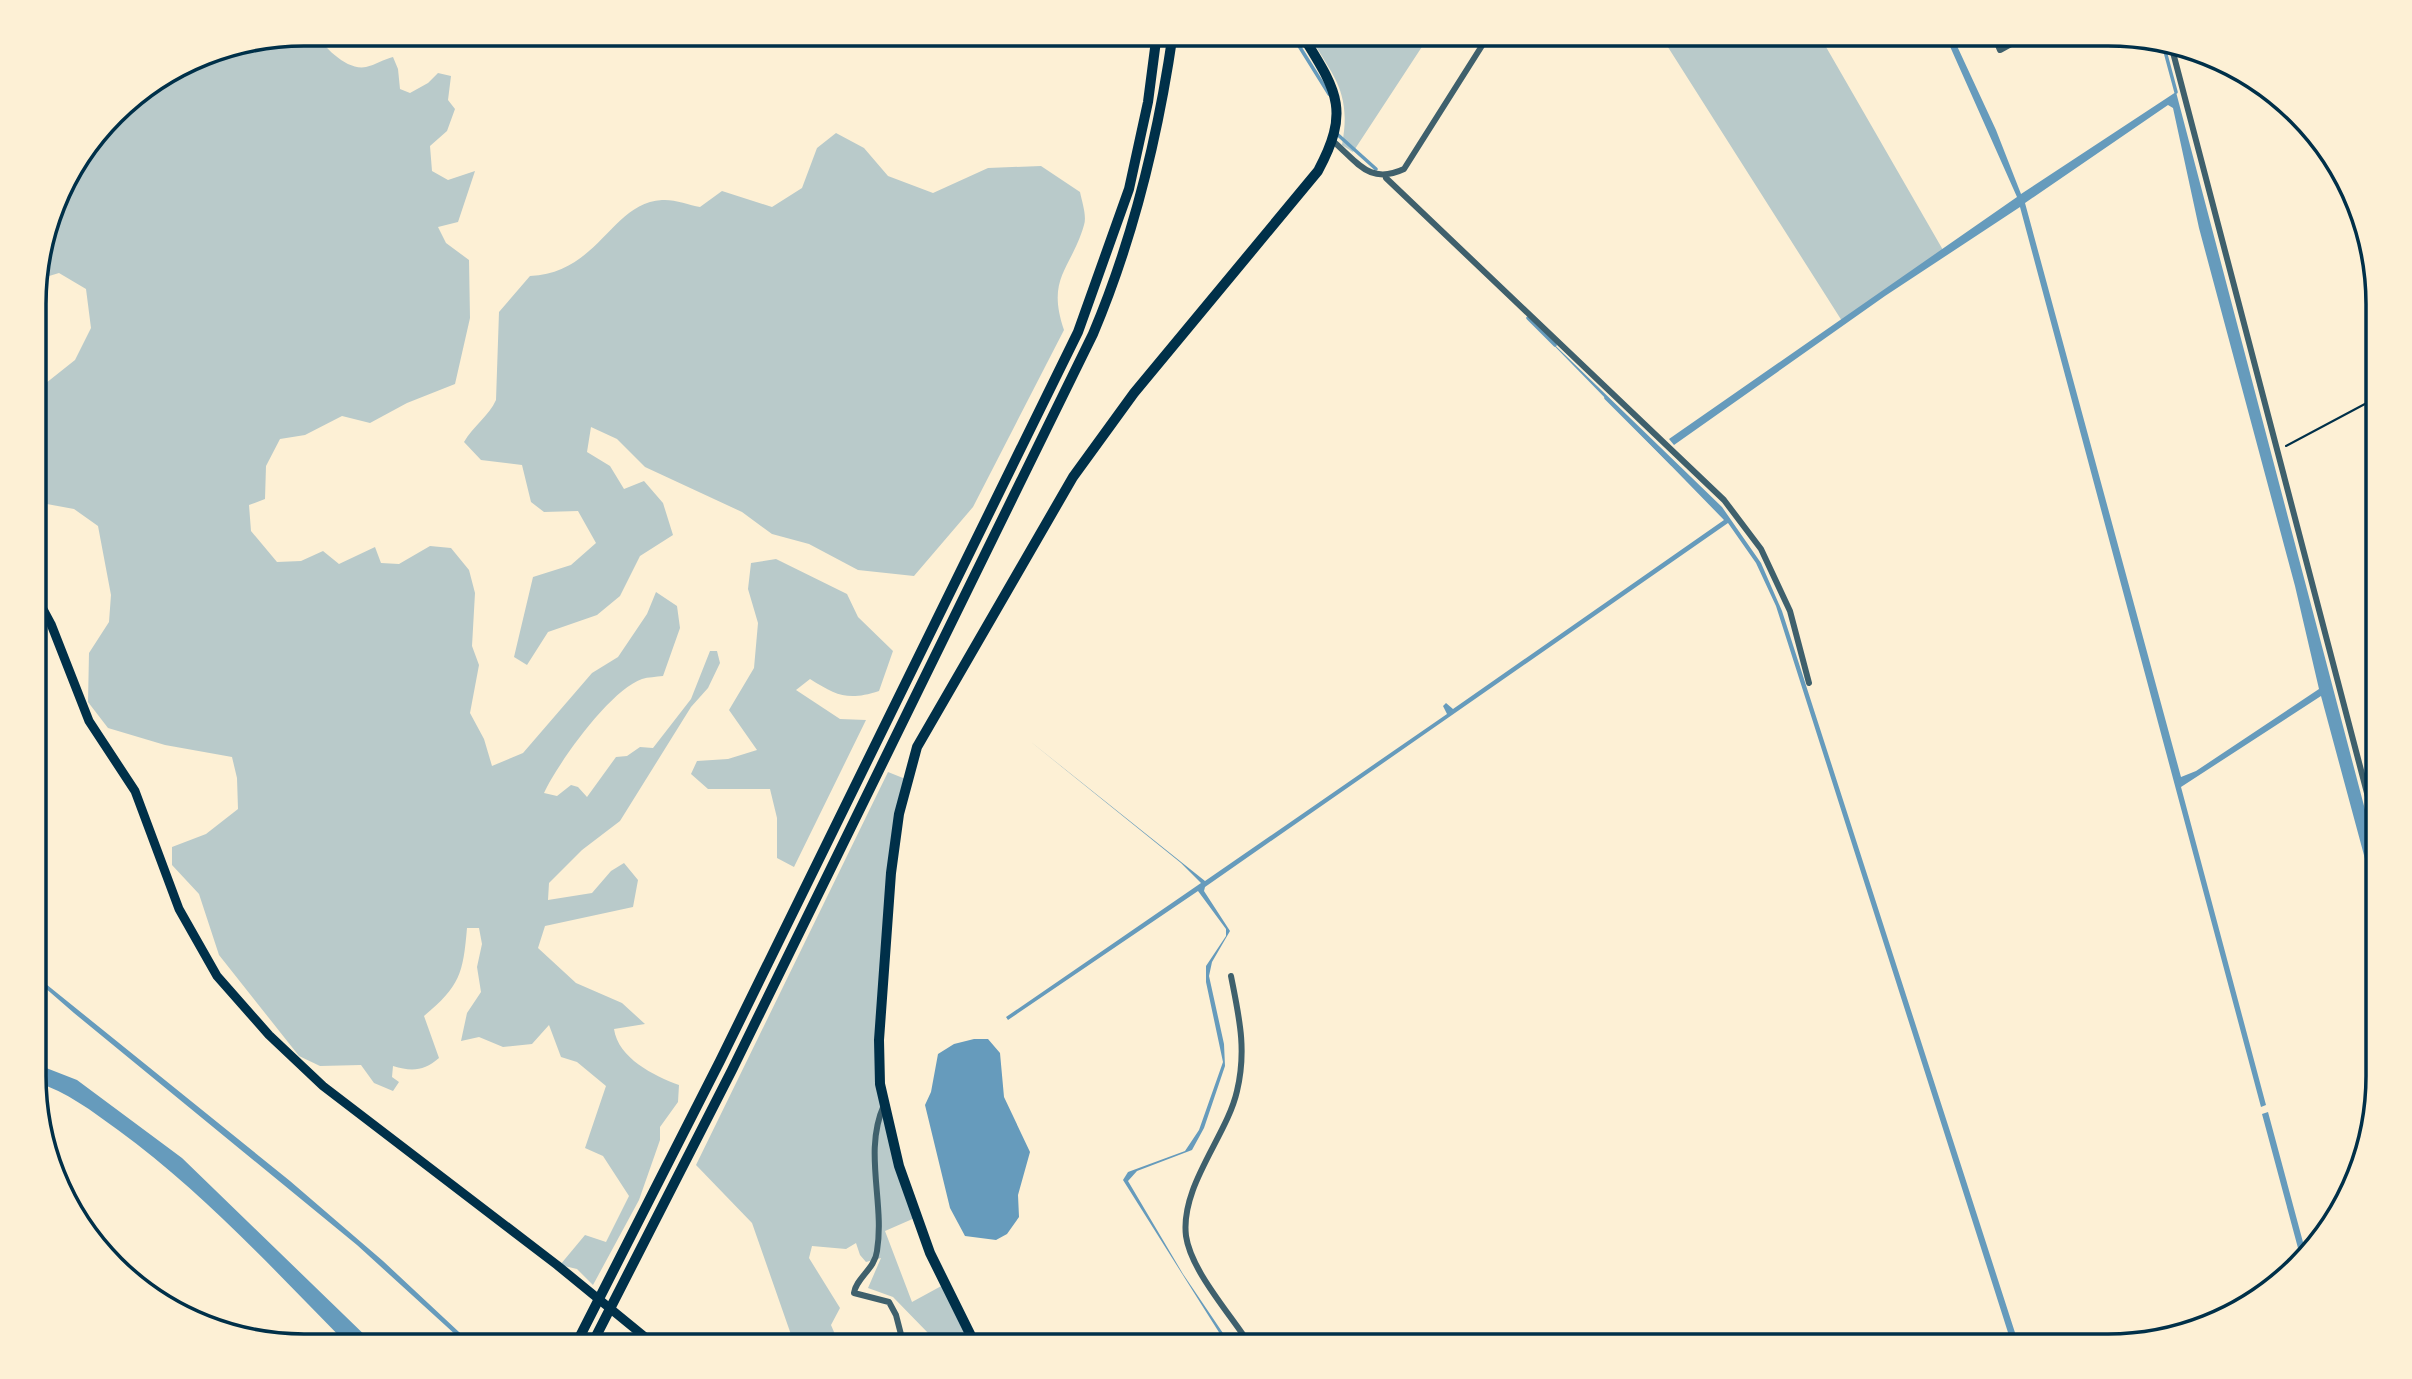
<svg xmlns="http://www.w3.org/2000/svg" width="2412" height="1379" font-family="'Fira Sans',sans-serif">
<rect width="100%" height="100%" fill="#fdf0d5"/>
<!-- green -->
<path fill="#b9caca" d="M303,33H315C324,47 347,71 366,67C375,65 384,59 393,57L398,69L400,89L410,93L428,83L438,73L451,76L448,100L455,109L447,131L430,146L432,171L448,180L475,171L458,222L438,227L446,243L469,260L470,318L455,384L407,403L370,423L342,416L305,435L280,439L266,466L265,499L249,505L251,531L277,562L301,561L323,551L339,564L375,547L381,563L399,564L430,546L451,548L469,570L475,593L472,646L479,665L470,713L484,739L492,766L523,753L592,673L618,657L647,614L656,592L677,606L680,628L663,676C656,677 648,677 642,679C610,690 558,763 544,793L557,796L571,785L578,787L587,797L616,757L627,756L640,747L653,748L691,699L710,651H717L720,663L708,688L691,707L620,821L582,850L549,883L548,900L592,893L611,871L624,863L638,880L633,907L545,926L538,948L576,983L622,1003L645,1024L614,1029C618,1058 654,1076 679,1085L678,1102L660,1127V1140L639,1200L593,1285L577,1269L560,1265L585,1235L606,1242L629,1196L603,1156L585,1148L606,1086L577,1062L561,1057L549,1025L532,1044L503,1047L479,1037L461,1041L467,1013L481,992L477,967L482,944L479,928H467C463,974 460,986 424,1016L439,1058C424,1071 412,1072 393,1066L392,1077L399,1082L393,1091L374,1083L361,1065L320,1066L299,1056L219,955L199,894L172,865V847L206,834L238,809L237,778L232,757L165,745L108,728L88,702L89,653L109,622L111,595L98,526L74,509L36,502V391L75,360L91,328L86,289L59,273L36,280V268L61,183L125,100L200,54Z
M1308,33H1431L1353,152L1342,145C1352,91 1333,77 1308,33Z
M1659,33H1818L1943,250L1842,321Z
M836,133L864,148L888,176L933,193L988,168L1041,166L1080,192C1082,202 1087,216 1084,225C1071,270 1046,277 1064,330L973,507L914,576L858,570L809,544L772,534L742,512L645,467L617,439L591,427L587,452L610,466L624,489L644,481L663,503L673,535L640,556L620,596L597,615L548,632L527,665L514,657L533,577L571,565L596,543L578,511L544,512L531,502L522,465L481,460L464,442C473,426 489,416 496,400L499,312L530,276C599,273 611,203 662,200C674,199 689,205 700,207L722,191L772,207L802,188L817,148Z
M776,559L847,594L858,617L893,651L879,691C848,701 837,696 810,679L796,690L840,719L866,720L794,867L777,858V818L770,789H708L691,774L697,761L728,759L757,750L729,710L754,668L758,623L748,589L751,563Z
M888,772L908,780L899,814L880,1084L917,1217L885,1231L912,1302L945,1284L976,1346H933L929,1334L893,1297L868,1288L881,1258L866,1262L860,1255L856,1243L846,1249L812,1246L809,1258L840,1308L831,1325L840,1346H795L752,1223L696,1165Z"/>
<!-- water -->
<path fill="#669bbc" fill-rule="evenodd" d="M1944,33H1951L1996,130L2021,194L2176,92L2378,859V907L2321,696L2181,787L2266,1105L2261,1107L2020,207L1885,296L1674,445L1669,439L2017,197ZM2168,105L2173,108L2199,228L2295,586L2319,689L2196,771L2181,777L2025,203Z
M1533,324L1722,507L1761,563L1782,611L2019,1345H2012L1776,606L1756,563L1728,523L1205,887L1204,891L1230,931L1212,962L1209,976L1224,1044L1225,1066L1204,1128L1192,1150L1137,1171L1128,1181L1183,1274L1231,1345H1227L1123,1180L1128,1172L1185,1151L1199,1130L1223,1062L1206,982V966L1226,936V929L1198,891L1008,1020L1006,1017L1201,883L1181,863L1031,742L1205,881L1447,714L1443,706L1446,703L1453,709L1724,520Z
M36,976L290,1181L383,1261L474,1346H468L357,1245L74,1013L36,980Z
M974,1039H988L1000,1053L1004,1097L1030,1152L1018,1195L1019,1217L1007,1234L996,1240L965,1236L950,1208L925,1105L931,1092L938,1054L954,1044Z
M36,1064L77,1080L182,1158L376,1346H349C275,1271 203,1192 118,1130C92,1111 67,1092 36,1082Z
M2268,1112L2307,1257L2302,1263L2262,1114Z"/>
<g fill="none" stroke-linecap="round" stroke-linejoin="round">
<!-- stream -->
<path stroke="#669bbc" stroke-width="3.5" d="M1291,33L1329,94
M2162,40L2176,92
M1337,134L1376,169
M1528,318L1555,345
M1606,398L1672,464"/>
<!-- path -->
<path stroke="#003049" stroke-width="2" d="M2286,446L2378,397"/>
<!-- minor -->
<path stroke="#3f606c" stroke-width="6" d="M1993,33L2000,50L2031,33
M2170,41L2378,835
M1334,142C1358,163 1370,185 1404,169L1490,33
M1386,178L1724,500L1761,549L1790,611L1809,683
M1231,976C1239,1017 1247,1049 1237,1091C1227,1136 1180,1186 1186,1236C1191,1271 1231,1315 1250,1345
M884,1105C863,1152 885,1202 877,1251C875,1269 856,1278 854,1293L889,1302L896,1315L904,1346"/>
<!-- secondary -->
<path stroke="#003049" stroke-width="9" d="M36,596L51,624L89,721L135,791L179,909L217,976L269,1035L323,1086L557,1265L656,1346"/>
<!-- primary -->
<path stroke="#003049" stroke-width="10" d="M976,1346L930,1253L899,1166L880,1084L879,1040L891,873L899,814L917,747L1073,477L1134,393L1318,171C1352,108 1335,89 1301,33"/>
<!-- motorway -->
<path stroke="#003049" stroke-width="10" d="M575,1346L720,1061L1078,332L1129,189L1148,102L1157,33
M591,1346L732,1070L1093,334C1134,237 1158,137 1173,33"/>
</g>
<!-- crop -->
<path d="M0 0H2412V1379H0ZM304 46H2108A258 258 0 0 1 2366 304V1076A258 258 0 0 1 2108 1334H304A258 258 0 0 1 46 1076V304A258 258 0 0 1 304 46Z" fill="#fdf0d5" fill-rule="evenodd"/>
<path fill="none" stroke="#003049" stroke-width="3.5" d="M304 46H2108A258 258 0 0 1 2366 304V1076A258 258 0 0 1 2108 1334H304A258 258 0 0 1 46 1076V304A258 258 0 0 1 304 46Z"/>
</svg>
